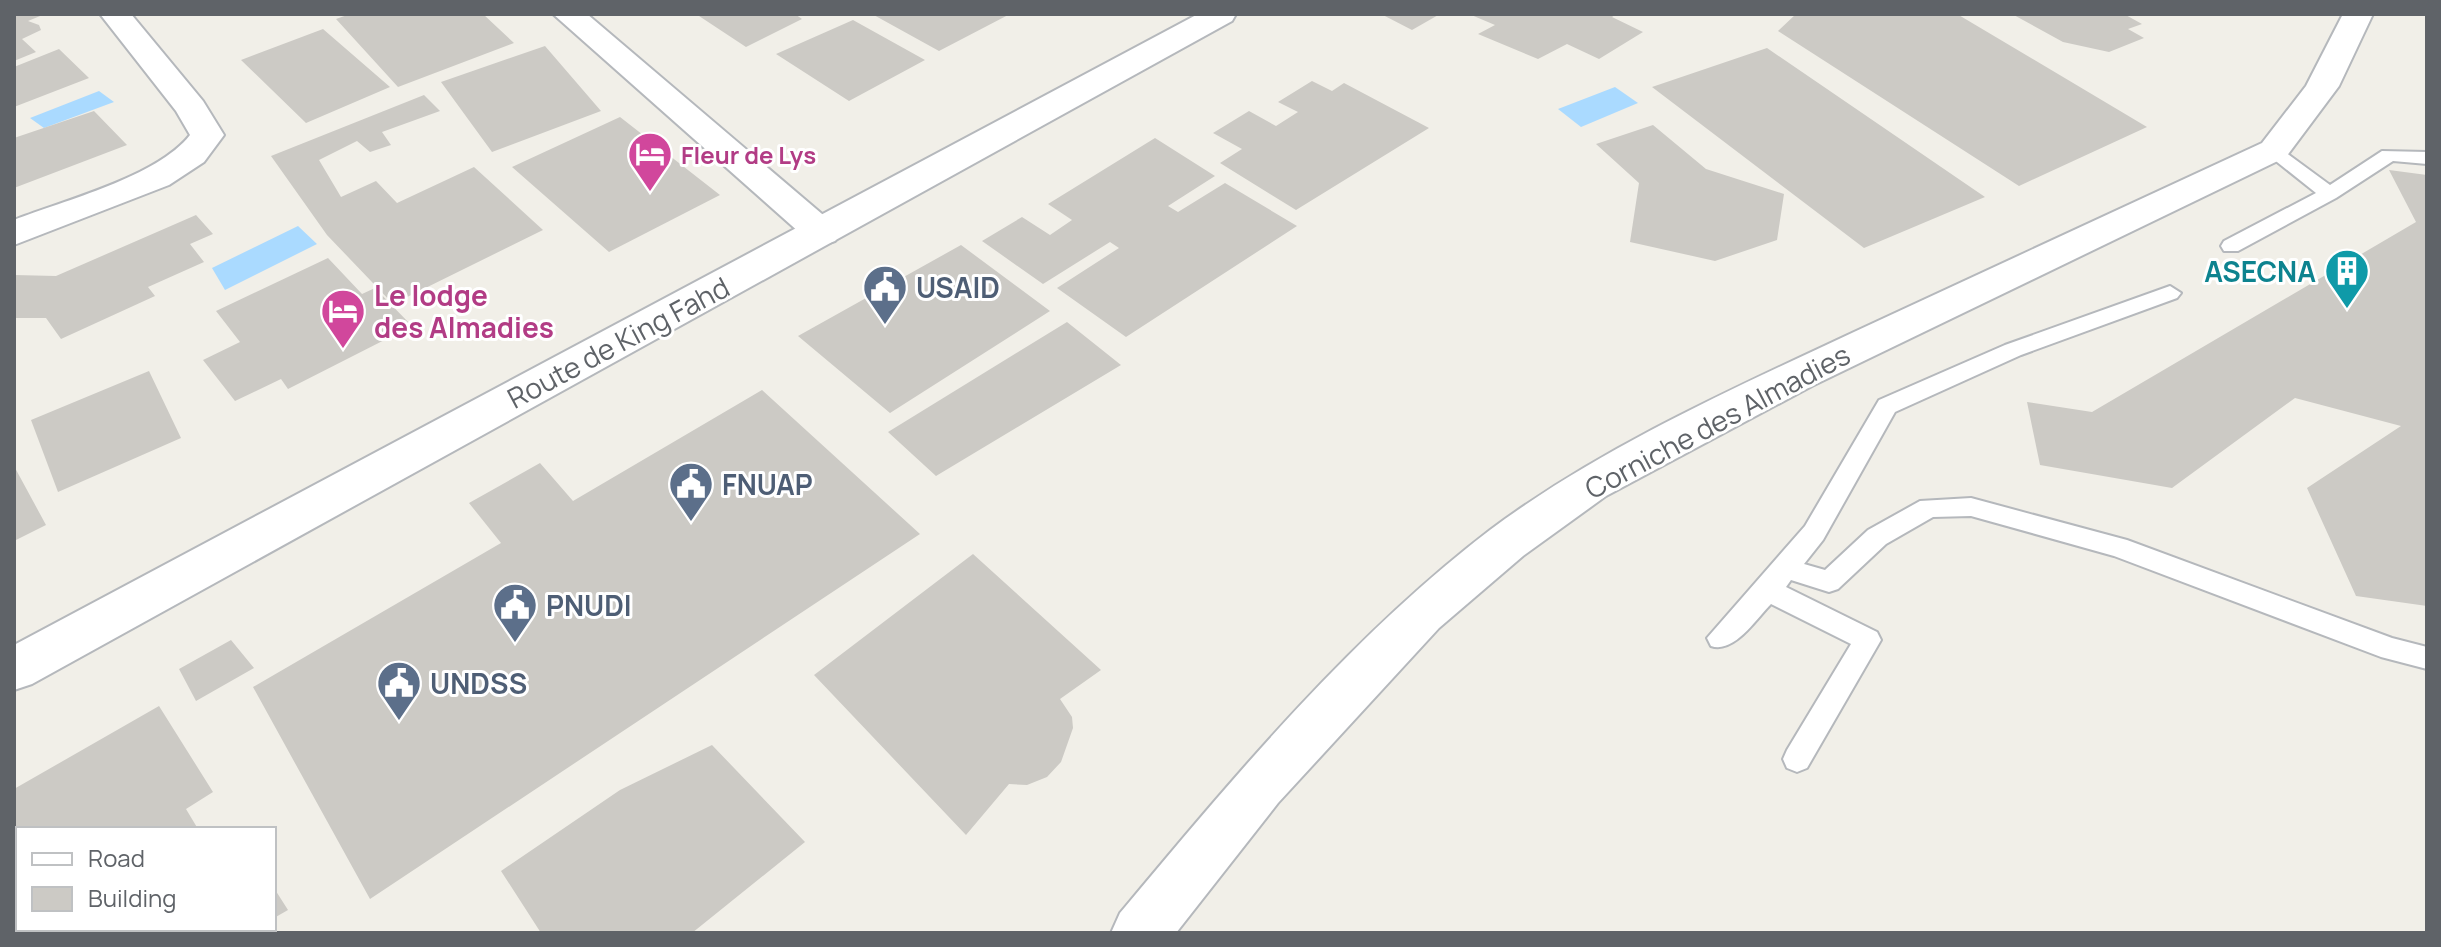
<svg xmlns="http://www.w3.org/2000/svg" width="2441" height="947" font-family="Manrope,sans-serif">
<rect width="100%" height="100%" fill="#f1efe8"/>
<!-- water -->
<path fill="#aadaff" d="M1615,87L1638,103L1581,127L1558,109Z
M99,91L114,102L44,128L30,118Z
M298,226L317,244L225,290L212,268Z"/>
<!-- building -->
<path fill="#cccac5" d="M14,14H45L28,21L39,25L41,30L22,39L36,52L14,61Z
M350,14H483L514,43L398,87L336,19Z
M696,14H795L802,19L746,47Z
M872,14H1010L939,51Z
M1381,14H1440L1412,30Z
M1469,14H1616L1612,17L1643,32L1599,59L1567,44L1538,59L1478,34L1495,25Z
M1796,14H1957L2147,127L2019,186L1778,31Z
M2012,14H2124L2142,24L2128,29L2144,38L2109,52L2063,42Z
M853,20L925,60L849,101L776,54Z
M323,29L390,87L306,123L241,60Z
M545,46L601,111L492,152L441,82Z
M1767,48L1985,197L1864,248L1652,87Z
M59,49L89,78L14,107V67Z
M1312,81L1332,91L1344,83L1429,128L1296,210L1220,163L1242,149L1213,133L1249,111L1276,126L1298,112L1278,102Z
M424,95L440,111L382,132L391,145L370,152L357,141L319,160L341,197L376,181L397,203L474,167L543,230L393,304L327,235L271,156Z
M94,111L127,145L14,188V138Z
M620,117L720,195L609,252L512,167Z
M1653,125L1706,169L1784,194L1777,240L1715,261L1630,242L1639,183L1596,144Z
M1155,138L1215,176L1168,206L1178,212L1225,183L1297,226L1126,337L1057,288L1119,248L1110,242L1043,284L982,241L1022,217L1050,235L1072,220L1048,204Z
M2389,170L2427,175V606L2356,596L2307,488L2401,426L2295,398L2172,488L2040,465L2027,402L2092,412L2416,222Z
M196,215L213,234L190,244L204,262L148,287L155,296L61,339L46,318H14V275L56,276Z
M961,245L1050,311L890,413L798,336Z
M328,258L362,294L375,288L412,326L288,389L281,379L235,401L203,360L240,342L216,311Z
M1067,322L1121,365L936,476L888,432Z
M149,371L181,438L58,492L31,420Z
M762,390L920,534L370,899L253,687L501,543L469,503L540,463L573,501Z
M14,466L46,525L14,541Z
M973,554L1101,670L1060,699L1072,717L1073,728L1061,762L1047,777L1027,785L1009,784L966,835L814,675Z
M231,640L254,668L196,701L179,669Z
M159,706L213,792L186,809L198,829H18V929H258L251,933H14V789Z
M712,745L805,842L692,933H541L501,871L620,790Z
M274,888L288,910L274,918Z"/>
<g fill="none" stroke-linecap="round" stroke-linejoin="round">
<!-- service casing -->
<g stroke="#b5b8bc" stroke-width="4">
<path id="service" d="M2274,144L2330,185L2382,151L2427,152V164L2393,161L2336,198L2238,251H2224L2221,246L2224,241L2316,193L2267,154V146Z
M2170,286L2181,293L2177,298L2021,355L1895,412L1823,540L1804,564L1825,570L1868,530L1920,501L1971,498L2127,540L2392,638L2427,647V669L2381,657L2114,556L1971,516L1933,517L1886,544L1838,589L1829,592L1791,580L1786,587L1877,632L1881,640L1807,768L1797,772L1787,768L1783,759L1787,750L1851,644L1771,604C1756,619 1734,654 1711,646L1707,638L1805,526L1879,400L2005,345Z"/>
</g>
<!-- minor casing -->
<g stroke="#b5b8bc" stroke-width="4">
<path id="minor" d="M100,14H131L203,101L224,135L204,162L169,185L14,245V220C65,200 157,177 190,135L176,111Z
M553,14H587L835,225L841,233L835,241L822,245L809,241Z"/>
</g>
<!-- tertiary casing -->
<g stroke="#b5b8bc" stroke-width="4">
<path id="tertiary" d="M1198,14H1236L1232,21L32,684L14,690V645Z
M2343,14H2373L2339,86L2286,157L1812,386L1606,496L1523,556L1439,628L1278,803L1176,933H1111L1120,913C1233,778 1349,638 1490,530C1600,448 1730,390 1854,332C1990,269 2126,206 2262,143L2306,86Z"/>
</g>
<!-- service -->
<use href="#service" fill="#fff" fill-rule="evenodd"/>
<!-- minor -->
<use href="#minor" fill="#fff" fill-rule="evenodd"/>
<!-- tertiary -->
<use href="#tertiary" fill="#fff" fill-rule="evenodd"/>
</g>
<!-- icons -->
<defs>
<g id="hotel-pin" transform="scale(2.3)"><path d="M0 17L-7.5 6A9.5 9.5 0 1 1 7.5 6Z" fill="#d1479c" stroke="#fff"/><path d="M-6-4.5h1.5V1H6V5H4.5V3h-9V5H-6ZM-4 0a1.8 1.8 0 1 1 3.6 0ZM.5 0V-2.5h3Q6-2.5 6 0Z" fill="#fff"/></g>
<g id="building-pin" transform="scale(2.3)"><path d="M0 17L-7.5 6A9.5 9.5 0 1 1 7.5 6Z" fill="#0f9aa8" stroke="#fff"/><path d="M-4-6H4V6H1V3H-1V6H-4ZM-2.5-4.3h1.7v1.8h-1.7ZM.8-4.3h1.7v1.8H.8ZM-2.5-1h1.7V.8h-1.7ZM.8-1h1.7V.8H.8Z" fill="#fff"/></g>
<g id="civic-pin" transform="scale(2.3)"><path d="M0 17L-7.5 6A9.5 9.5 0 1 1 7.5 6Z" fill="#5c6f8a" stroke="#fff"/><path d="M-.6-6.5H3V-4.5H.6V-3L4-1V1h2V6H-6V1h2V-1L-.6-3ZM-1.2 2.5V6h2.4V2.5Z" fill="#fff"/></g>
</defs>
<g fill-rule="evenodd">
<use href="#hotel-pin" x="650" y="154"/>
<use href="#building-pin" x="2347" y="271"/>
<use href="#civic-pin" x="885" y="287"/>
<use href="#hotel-pin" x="343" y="311"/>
<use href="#civic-pin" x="691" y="484"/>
<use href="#civic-pin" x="515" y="605"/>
<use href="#civic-pin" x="399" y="683"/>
</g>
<g text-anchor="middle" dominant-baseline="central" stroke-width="6" stroke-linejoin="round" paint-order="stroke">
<!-- far-hotel labels -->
<g font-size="24" font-weight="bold" fill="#b23c85" stroke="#fff" text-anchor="start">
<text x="681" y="154">Fleur de Lys</text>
</g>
<!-- culture labels -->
<g font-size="28" font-weight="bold" fill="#0d838f" stroke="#fff" text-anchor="end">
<text x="2316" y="271">ASECNA</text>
</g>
<!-- service labels -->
<g font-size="28" font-weight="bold" fill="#4e5e75" stroke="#fff" text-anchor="start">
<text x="916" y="287">USAID</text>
<text x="722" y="484">FNUAP</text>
<text x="546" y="605">PNUDI</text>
<text x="430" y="683">UNDSS</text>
</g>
<!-- hotel labels -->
<g font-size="28" font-weight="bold" fill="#b23c85" stroke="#fff" text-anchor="start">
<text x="374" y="295">Le lodge<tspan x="374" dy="32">des Almadies</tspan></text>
</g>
<!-- street labels -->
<g font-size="28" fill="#5f6368" stroke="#fff">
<text transform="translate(618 342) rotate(-28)">Route de King Fahd</text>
<text transform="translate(1717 421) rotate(-28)">Corniche des Almadies</text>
</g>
</g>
<!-- border -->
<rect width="2441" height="947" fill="none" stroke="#5f6368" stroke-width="32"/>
<!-- legend -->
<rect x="16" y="827" width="260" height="104" fill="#ffffff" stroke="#bfc1c3" stroke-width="2"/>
<rect x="32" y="853" width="40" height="12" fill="#ffffff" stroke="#bfc1c3" stroke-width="2"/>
<text x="88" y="867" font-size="24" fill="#5f6368">Road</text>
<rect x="32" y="887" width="40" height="24" fill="#cccac5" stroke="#bfc1c3" stroke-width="2"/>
<text x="88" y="907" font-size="24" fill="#5f6368">Building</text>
</svg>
